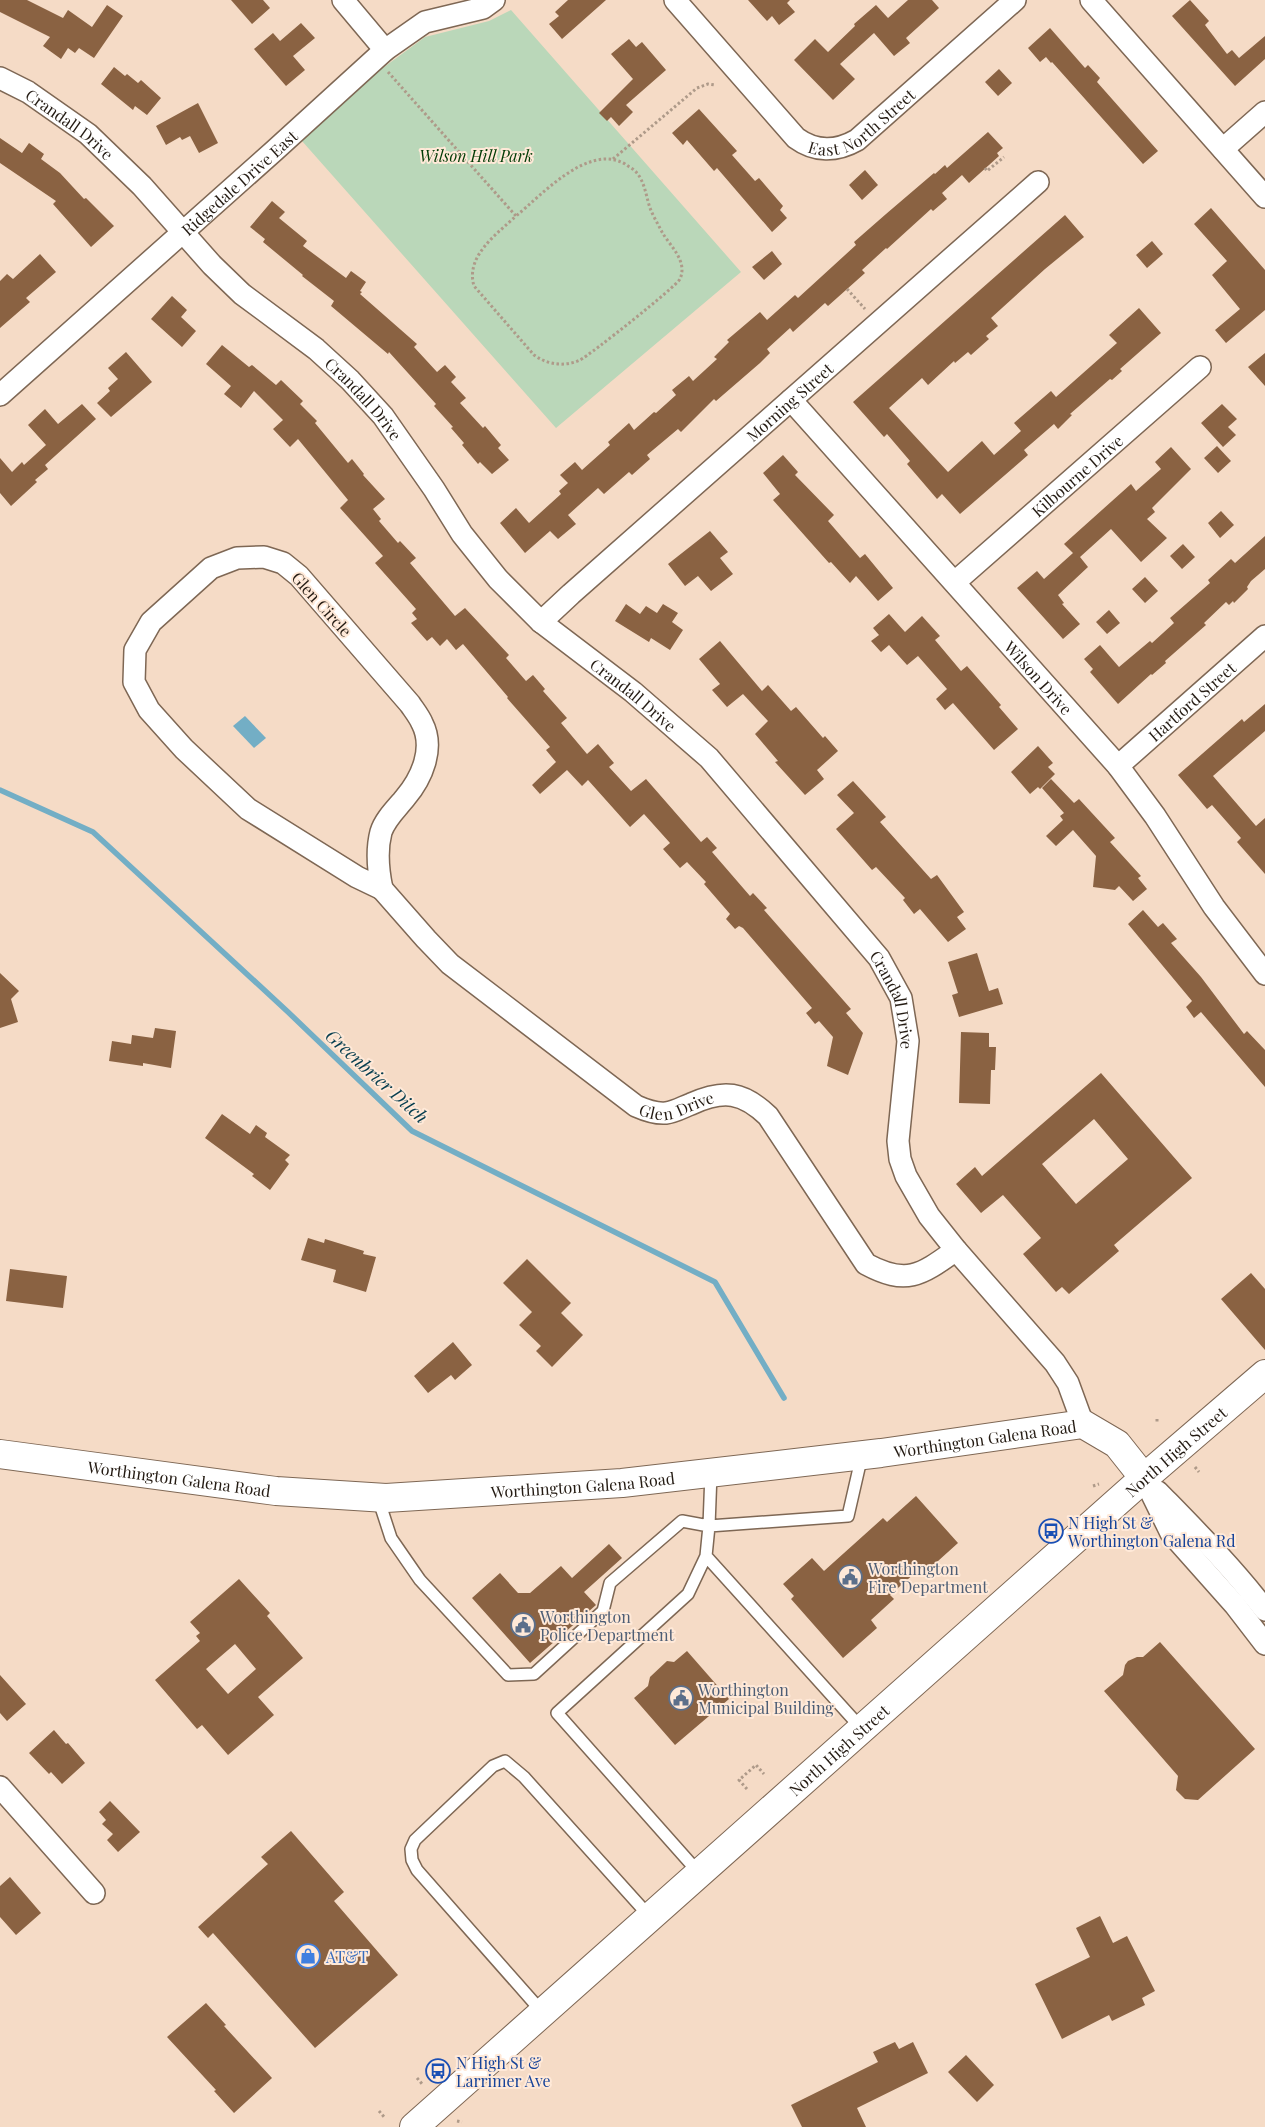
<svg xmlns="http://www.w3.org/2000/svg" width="1265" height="2127" font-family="'Playfair Display',serif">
<rect width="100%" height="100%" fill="#f5dbc6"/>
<!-- green -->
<path fill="#bad7b9" d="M511,10L741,272L556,428L302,141L380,70L425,37L489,21Z"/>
<!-- water -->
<path fill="#73aec5" d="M245,716L266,738L254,748L233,726Z"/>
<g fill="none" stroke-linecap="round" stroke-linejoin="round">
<!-- stream -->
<path stroke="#73aec5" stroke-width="5.5" d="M0,790L93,832L288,1012L412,1131L715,1282L784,1398"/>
</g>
<!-- building -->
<path fill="#8a6242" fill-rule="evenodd" d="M0,0H27L63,18L68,10L92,27L107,5L123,16L94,58L79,48L75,53L68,48L61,59L43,46L50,37L0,12Z
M231,0H263L270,8L252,24Z
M568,0H606L562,39L549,24L559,16L555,12Z
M748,0H790L787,3L795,12L779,25L772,16L767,21Z
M908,0H932L939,8L906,38L910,43L894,56L874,33L840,64L855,79L833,100L794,60L815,39L828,52L855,26L854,24L876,5L888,18Z
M1190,0L1209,21L1205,25L1227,54L1232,50L1239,58L1265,36V59L1235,86L1172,16Z
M301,23L315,38L293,56L305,70L286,86L254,49L273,33L280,41Z
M1050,28L1085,68L1088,65L1100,78L1097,82L1158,151L1143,164L1052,62L1051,63L1046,57L1040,62L1028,48Z
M629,39L636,47L642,42L666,70L626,105L633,112L619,126L611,117L607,121L599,113L633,79L611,54Z
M114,67L125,76L127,74L138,83L141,80L161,98L147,115L135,106L133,110L101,84Z
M999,69L1012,83L998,96L985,82Z
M198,103L218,143L199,153L190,136L182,140L180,137L166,145L156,126Z
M699,109L737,151L732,155L755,181L759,178L783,206L780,210L787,218L772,232L717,168L714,171L687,140L683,145L672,133Z
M988,132L1003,148L997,153L999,156L969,183L962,175L942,193L947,199L933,211L931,209L887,249L886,248L862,270L865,273L828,306L825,303L793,332L790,328L767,349L770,353L760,363L716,401L714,399L681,432L678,429L647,455L650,459L632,475L629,472L604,494L598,488L568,515L576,524L558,539L550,531L525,553L500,523L516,508L529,523L561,494L559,491L568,483L560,475L575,462L582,470L610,445L608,442L629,423L634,430L654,412L656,413L676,395L672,390L689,376L693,381L717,359L714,357L729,342L727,340L740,329L760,312L767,320L795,295L798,298L856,245L854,242L886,214L934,173L935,174L945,165L947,168Z
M0,138L22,153L29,143L44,154L41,159L60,173L84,199L86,198L114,226L91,247L53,204L56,201L0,163Z
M865,170L878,185L862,200L849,185Z
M272,201L285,212L279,218L307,241L303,246L346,278L351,271L366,282L360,291L362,292L360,294L417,344L414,347L437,372L445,365L456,377L451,382L466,398L460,403L483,428L485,426L501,445L498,448L509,460L492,474L480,462L478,464L462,445L464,443L451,428L453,427L434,406L436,404L389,352L388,354L331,306L334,301L302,276L303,275L263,242L265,239L250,227Z
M1211,208L1265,270V310L1226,343L1215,330L1240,309L1212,275L1227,261L1194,224Z
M1065,215L1084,237L1045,269L991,318L998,326L986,336L989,339L971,355L968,352L955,363L954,361L928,385L922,378L889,408L948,472L982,441L994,455L1021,431L1014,423L1051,391L1056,397L1117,343L1109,335L1139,308L1161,333L1120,369L1122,371L1112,380L1110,379L1070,414L1072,415L1058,429L1054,424L1024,450L1028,455L960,514L942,494L937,499L907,464L910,461L887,434L884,437L853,402Z
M1152,241L1163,254L1147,268L1136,255Z
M772,251L782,264L764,280L752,267Z
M40,254L56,272L26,298L30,302L0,328V281L7,274L13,279Z
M172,296L187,310L181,317L196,331L182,347L151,319Z
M222,345L249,367L252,365L276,385L281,380L303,401L300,404L317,421L315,423L348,463L352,459L364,474L363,475L385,499L373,509L381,519L379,521L398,543L400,541L416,558L410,563L455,616L465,608L509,655L506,658L526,681L533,675L545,689L543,691L567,718L561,723L587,754L598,744L614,763L609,767L631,791L646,779L701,842L707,837L717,848L712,852L750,896L753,893L767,908L764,910L851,1009L846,1013L863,1033L848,1075L827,1066L833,1037L819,1021L815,1024L806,1013L812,1008L743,928L739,926L735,929L726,919L730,914L704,884L706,882L687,862L680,868L663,849L670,843L644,814L630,827L588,780L582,786L567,770L540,794L532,785L556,762L546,750L550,747L507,698L508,697L463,644L456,650L447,639L440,646L432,637L427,641L411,623L417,619L412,613L416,609L375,563L383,556L340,508L348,500L298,439L290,447L273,429L283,420L254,391L241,408L224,394L231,386L206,364Z
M126,352L152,382L111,417L97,403L110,391L108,388L118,379L108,368Z
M1265,353V386L1248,367Z
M82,404L96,419L45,465L48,469L35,480L37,482L11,506L0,493V458L12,472L22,462L24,465L46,445L28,425L45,409L58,424Z
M1222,404L1237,419L1228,427L1236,435L1223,447L1201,423Z
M1217,446L1231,461L1218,473L1204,458Z
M1171,447L1191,469L1152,508L1155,512L1147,519L1167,538L1141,562L1111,529L1080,557L1088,567L1058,595L1064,603L1062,604L1080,624L1063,639L1017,588L1037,571L1044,579L1073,553L1064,544L1131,484L1136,491L1161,469L1155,462Z
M783,455L798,472L795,475L834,515L828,521L860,558L865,554L893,588L878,601L856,576L850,583L831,562L829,563L773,500L780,494L763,473Z
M1221,511L1234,525L1220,538L1208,523Z
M710,531L728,552L720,558L733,574L711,591L698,576L685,586L668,564Z
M1265,536V569L1251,581L1247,587L1248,589L1234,603L1233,601L1229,605L1226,602L1204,623L1206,625L1165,661L1166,663L1152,675L1151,674L1118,704L1090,672L1093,669L1084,659L1100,645L1119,667L1150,641L1152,643L1174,623L1170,618L1210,583L1208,580L1231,559L1235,563Z
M1183,544L1195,557L1182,569L1170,556Z
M1145,577L1158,591L1145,603L1132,589Z
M626,604L640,614L646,606L657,613L663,604L678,613L672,622L683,630L670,650L651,638L649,642L615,621Z
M1109,610L1120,623L1107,634L1096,622Z
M889,614L905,632L922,616L940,636L935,640L961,671L967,666L1001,705L999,707L1018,729L994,750L953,703L945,710L936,699L947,689L918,656L907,665L889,645L881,652L871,641L879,635L873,628Z
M720,641L762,691L768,685L791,711L796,707L823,738L825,736L838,751L817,770L824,779L805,795L775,762L778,761L755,734L768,721L743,694L727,707L712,690L720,684L699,659Z
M1265,704V731L1213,776L1256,826L1265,818V874L1237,842L1241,838L1212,805L1207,809L1178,775L1242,719L1244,722Z
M1038,746L1053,763L1048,767L1055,774L1040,789L1038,787L1030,794L1011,772Z
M1051,779L1074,803L1079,799L1115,838L1110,842L1141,876L1138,878L1147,889L1133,901L1119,886L1115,890L1093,887L1096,856L1073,830L1056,846L1046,836L1063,820L1060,816L1064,813L1042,788Z
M853,781L886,817L880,822L931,879L937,875L964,912L957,917L966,929L948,942L920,909L914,914L903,900L905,898L876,867L872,870L836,829L854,813L837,795Z
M1143,910L1158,927L1163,923L1177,939L1171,943L1201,977L1244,1034L1247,1031L1265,1050V1087L1201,1012L1194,1018L1186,1007L1192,1001L1128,924Z
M977,953L989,991L998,988L1003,1004L959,1017L952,995L958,993L948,962Z
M0,973L19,991L11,999L18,1022L0,1028Z
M155,1028L176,1031L171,1068L143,1063V1066L109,1061L112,1041L131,1044L132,1035L153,1038Z
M961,1032L989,1033V1047H996L995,1070H991L990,1104L959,1103Z
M1101,1073L1192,1178L1114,1245L1119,1251L1069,1294L1062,1287L1056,1292L1023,1254L1041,1238L1003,1195L981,1213L956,1184L975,1167L982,1176ZM1094,1119L1128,1159L1076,1204L1042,1164Z
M222,1114L250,1134L256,1125L267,1133L265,1137L290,1155L285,1160L289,1164L270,1190L252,1176L254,1174L205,1138Z
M308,1238L324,1243L325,1239L364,1251L363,1254L376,1257L366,1292L333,1282L336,1270L301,1260Z
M527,1259L571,1303L561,1313L583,1335L552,1367L536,1351L541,1346L519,1325L532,1312L503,1283Z
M10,1269L67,1276L63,1308L6,1301Z
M1251,1273L1265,1289V1350L1221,1299Z
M453,1342L472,1365L455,1380L451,1375L428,1393L414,1376Z
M916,1496L958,1543L928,1570L924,1565L890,1595L894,1599L871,1620L877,1628L843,1658L791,1599L794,1596L783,1584L812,1558L824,1571L883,1518L887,1522Z
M609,1544L622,1558L584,1592L596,1605L530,1663L472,1598L500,1573L518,1593H530L561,1566L572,1578Z
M239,1579L270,1613L267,1616L303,1658L258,1697L274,1715L228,1755L202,1725L197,1729L155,1680L200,1641L196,1636L200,1633L190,1622ZM235,1644L256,1669L228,1694L206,1669Z
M1160,1642L1255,1749L1198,1800L1185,1799L1176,1790L1178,1776L1104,1691L1123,1675L1125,1665L1128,1661L1137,1657H1143Z
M687,1651L729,1699L675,1745L634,1698L648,1686L650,1677L667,1661L674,1662Z
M0,1675L26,1704L7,1721L0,1713Z
M54,1730L66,1744L68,1743L85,1763L62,1784L51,1772L49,1774L29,1753Z
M110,1801L140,1832L118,1852L107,1840L113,1834L102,1824L106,1820L99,1812Z
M291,1831L344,1892L334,1901L398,1975L315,2048L213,1933L208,1938L198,1927L268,1864L261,1857Z
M10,1877L41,1913L16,1935L0,1917V1886Z
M1100,1916L1113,1943L1127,1936L1155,1991L1142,1998L1145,2005L1112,2021L1109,2015L1062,2039L1035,1984L1090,1957L1076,1928Z
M206,2003L226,2025L224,2026L272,2078L234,2113L214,2091L216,2090L167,2037Z
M895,2042L899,2049L913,2042L928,2073L857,2108L866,2127H802L791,2105L878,2062L873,2052Z
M966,2055L994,2085L977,2102L948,2072Z"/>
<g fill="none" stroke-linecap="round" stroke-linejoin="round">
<!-- lane casing -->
<g stroke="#7e6754" stroke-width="14">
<path id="lane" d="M378,1498L391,1538L420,1580L508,1675L534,1674L603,1611L610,1583L682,1521L709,1526L848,1516L862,1455
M706,1556L862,1729
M699,1873L557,1713L688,1594L706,1556L709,1526L711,1473
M543,2013L417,1870L412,1860L411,1849L415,1840L493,1766L505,1761L524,1777L650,1917"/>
</g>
<!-- street casing -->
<g stroke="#7e6754" stroke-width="24">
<g id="street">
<path d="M343,0L385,50"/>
<path id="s1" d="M675,0L796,138C815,152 836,152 857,140L1015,0"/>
<path d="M1091,0L1265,197"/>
<path id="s2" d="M0,78L28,92L88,134L142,186L212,265L242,294L316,349L350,380L383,416L434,489L462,534L498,579L541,622L633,692L709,758L879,958L901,998L908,1041L898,1141L900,1159L906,1176L929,1216L956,1250L1055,1363L1068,1383L1083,1424"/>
<path d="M1223,149L1265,112"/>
<path id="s3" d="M0,395L274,151L385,50L425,22L483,8L494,0"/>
<path id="s4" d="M791,400L1118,766L1155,816L1214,907L1265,974"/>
<path d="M264,557L283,563L299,576L410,704C414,710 419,716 422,723C435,748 422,778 405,798C397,808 385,819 381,832C376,851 378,870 382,889L357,877L248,809L184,749L149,710L134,682L135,650L151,622L211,568L237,558Z"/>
<path id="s5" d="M955,582L1200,367"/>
<path id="s6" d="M541,622L571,594L1038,182"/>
<path id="s7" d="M1118,766L1265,636"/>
<path id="s8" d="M382,889L426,939L450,964L636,1106C645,1110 655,1114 666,1113C675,1112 683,1107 691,1104C724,1089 743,1092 768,1116L866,1264C907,1286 921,1275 956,1250"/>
<path d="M1144,1478L1171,1533L1235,1605L1265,1644"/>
<path d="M1158,1492C1195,1530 1233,1568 1265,1610"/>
<path d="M0,1787L94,1893"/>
</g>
</g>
<!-- secondary casing -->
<g stroke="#7e6754" stroke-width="30">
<g id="secondary">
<path id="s9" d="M0,1454L276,1491L386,1498L622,1483L881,1453L1083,1424L1117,1444L1144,1478"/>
</g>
</g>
<!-- primary casing -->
<g stroke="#7e6754" stroke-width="30">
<g id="primary">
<path id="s10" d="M414,2127L1144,1478L1265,1374"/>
</g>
</g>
<!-- path -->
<path stroke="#ae9a89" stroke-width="3" stroke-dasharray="2.5 2.5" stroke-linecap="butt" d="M388,72L516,216C497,234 465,256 474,286L534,355C548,365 565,367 580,360C590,355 677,286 680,279C688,261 670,246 662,232C658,224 653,216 650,208C646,196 645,183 637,173C634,169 629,167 625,164C588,143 543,194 516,216
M613,159L697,88L708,84L715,85
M985,168L987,171L1004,157
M847,289L865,309
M1157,1419V1423
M1195,1467L1199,1472
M1093,1486L1099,1484
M1133,1525V1529
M747,1789L739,1780L756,1765L764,1774
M417,2078L423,2085
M379,2111L385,2118
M457,2121L462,2122"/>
<!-- lane -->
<use href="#lane" stroke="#fff" stroke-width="11"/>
<!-- street -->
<use href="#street" stroke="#fff" stroke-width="21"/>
<!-- secondary -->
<use href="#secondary" stroke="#fff" stroke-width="28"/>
<!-- primary -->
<use href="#primary" stroke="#fff" stroke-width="28"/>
</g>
<!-- icons -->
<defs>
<g id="bus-ring" transform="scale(1.25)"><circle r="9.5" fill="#ffe9d8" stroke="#1a4fb4" stroke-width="1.5"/><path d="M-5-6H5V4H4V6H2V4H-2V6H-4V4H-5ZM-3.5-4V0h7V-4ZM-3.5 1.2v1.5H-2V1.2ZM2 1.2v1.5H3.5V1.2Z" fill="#1a4fb4"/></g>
<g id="civic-ring" transform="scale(1.25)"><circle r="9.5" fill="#ffe9d8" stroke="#5c6f8a" stroke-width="1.5"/><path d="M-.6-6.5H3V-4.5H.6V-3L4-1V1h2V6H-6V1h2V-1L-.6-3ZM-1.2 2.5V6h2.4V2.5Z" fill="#5c6f8a"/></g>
<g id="shop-ring" transform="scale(1.25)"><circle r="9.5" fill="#ffe9d8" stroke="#3f7fe0" stroke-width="1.5"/><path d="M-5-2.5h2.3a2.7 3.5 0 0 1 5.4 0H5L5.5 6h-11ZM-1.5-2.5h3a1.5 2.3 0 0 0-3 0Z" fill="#3f7fe0"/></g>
</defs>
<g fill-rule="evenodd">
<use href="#bus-ring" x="1051" y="1531"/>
<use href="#civic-ring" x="850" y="1577"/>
<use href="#civic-ring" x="523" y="1625"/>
<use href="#civic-ring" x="681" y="1698"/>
<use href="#shop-ring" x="308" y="1956"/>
<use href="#bus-ring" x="438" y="2071"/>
</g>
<g text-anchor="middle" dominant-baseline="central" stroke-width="4" stroke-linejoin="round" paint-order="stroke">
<!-- street labels -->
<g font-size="16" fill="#241b13" stroke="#ffe9d8">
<text stroke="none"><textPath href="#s1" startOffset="260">East North Street</textPath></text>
<text stroke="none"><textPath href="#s2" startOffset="84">Crandall Drive</textPath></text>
<text stroke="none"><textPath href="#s3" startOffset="320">Ridgedale Drive East</textPath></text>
<text stroke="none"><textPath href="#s2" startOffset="488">Crandall Drive</textPath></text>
<text stroke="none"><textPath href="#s6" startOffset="332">Morning Street</textPath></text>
<text stroke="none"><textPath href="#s5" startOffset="162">Kilbourne Drive</textPath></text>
<text transform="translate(322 604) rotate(48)">Glen Circle</text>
<text stroke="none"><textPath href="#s4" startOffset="372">Wilson Drive</textPath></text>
<text stroke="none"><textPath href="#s2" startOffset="892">Crandall Drive</textPath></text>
<text stroke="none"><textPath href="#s7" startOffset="98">Hartford Street</textPath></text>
<text stroke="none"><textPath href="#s2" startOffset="1298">Crandall Drive</textPath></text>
<text stroke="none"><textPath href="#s8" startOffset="378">Glen Drive</textPath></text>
<text stroke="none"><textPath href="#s9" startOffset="991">Worthington Galena Road</textPath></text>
<text stroke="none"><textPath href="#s10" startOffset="1018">North High Street</textPath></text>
<text stroke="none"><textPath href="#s9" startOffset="181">Worthington Galena Road</textPath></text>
<text stroke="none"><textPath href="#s9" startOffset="586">Worthington Galena Road</textPath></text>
<text stroke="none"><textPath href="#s10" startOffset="568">North High Street</textPath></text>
</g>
<!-- park labels -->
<g font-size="16" font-style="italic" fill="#003b05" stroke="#ffe9d8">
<text x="476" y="155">Wilson Hill Park</text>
</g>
<!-- transit labels -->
<g font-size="16" fill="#164399" stroke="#ffe9d8" text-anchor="start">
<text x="1068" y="1522">N High St &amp;<tspan x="1068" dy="18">Worthington Galena Rd</tspan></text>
<text x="456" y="2062">N High St &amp;<tspan x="456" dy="18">Larrimer Ave</tspan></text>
</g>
<!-- service labels -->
<g font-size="16" fill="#4e5e75" stroke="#ffe9d8" text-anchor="start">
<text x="868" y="1568">Worthington<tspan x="868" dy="18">Fire Department</tspan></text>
<text x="540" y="1616">Worthington<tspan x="540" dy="18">Police Department</tspan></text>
<text x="698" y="1689">Worthington<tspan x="698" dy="18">Municipal Building</tspan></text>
</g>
<!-- shop labels -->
<g font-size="16" fill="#366cbe" stroke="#ffe9d8" text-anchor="start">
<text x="326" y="1956">AT&amp;T</text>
</g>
<!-- water labels -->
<g font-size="18" font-style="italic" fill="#063d4e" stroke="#ffe9d8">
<text transform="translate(377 1076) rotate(42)">Greenbrier Ditch</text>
</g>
</g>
</svg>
